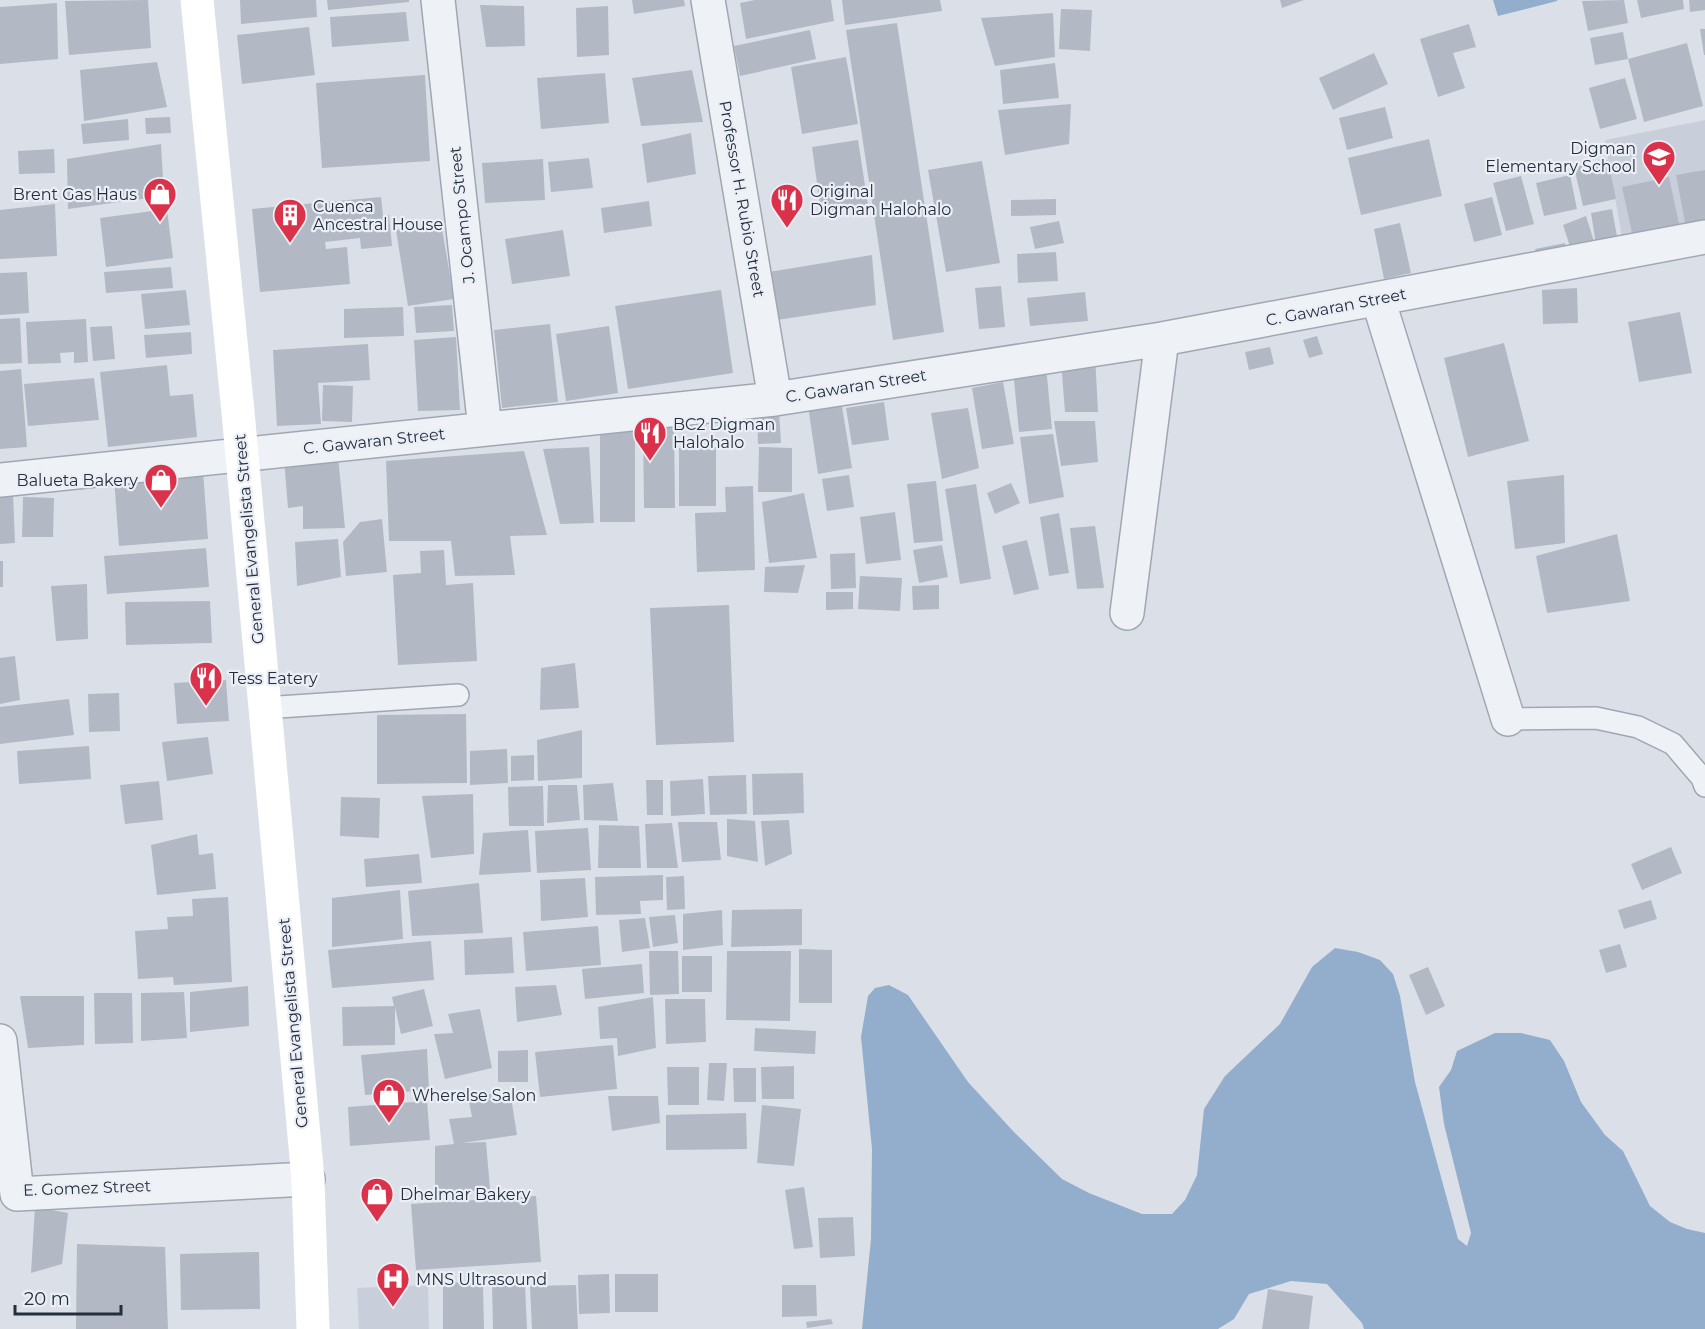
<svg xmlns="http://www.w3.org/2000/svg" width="1705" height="1329" font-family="Montserrat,sans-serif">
<rect width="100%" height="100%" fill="#dbe0e8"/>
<!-- built -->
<path fill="#c9cfda" d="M1705,120V233L1624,249L1605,140Z
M428,1285L429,1329H359L357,1288Z"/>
<!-- water -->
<path fill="#92aecc" d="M1493,0H1557V1L1498,16Z
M1335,948L1358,952L1380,960L1393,974L1400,996L1415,1082L1458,1239L1467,1246L1471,1233L1444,1124L1439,1087L1451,1070L1457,1051L1495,1033H1521L1550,1040L1564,1061L1581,1102L1605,1135L1623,1151L1650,1206L1670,1222L1687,1229L1705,1233V1329H1364L1362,1323L1327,1284L1291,1281L1249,1294L1234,1319L1218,1329H862L871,1239L872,1149L861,1037L868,996L875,988L889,985L908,995L968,1082L1013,1131L1062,1179L1089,1193L1142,1214H1172L1185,1200L1197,1175L1204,1109L1225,1076L1280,1024L1312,967Z"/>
<!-- building -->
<path fill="#b2b9c5" d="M148,0L151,48L69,55L65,1Z
M240,0H316L317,17L241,24Z
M327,0H409V2L328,10Z
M632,0H684L685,6L634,14Z
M755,0H831L834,21L746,39L740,3Z
M842,0H940L942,11L845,25Z
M1280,0H1304L1282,8Z
M1624,0L1628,23L1588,31L1582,1Z
M1637,0H1683L1684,9L1641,18Z
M1689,0H1705V10L1690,12Z
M57,3L58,59L0,64V7Z
M480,5L524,6L525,46L486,47Z
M608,6L609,55L577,57L576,8Z
M1061,9L1092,10L1090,51L1059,49Z
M406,12L409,41L332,47L330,17Z
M1053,13L1055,57L995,66L981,18Z
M897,23L944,332L893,340L846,30Z
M1469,24L1476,47L1453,53L1465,88L1438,97L1420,39Z
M309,27L315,75L242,84L237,35Z
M1700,29H1705V55H1704Z
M810,30L816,59L740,76L734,46Z
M1623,32L1628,59L1687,43L1703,106L1644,122L1628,59L1595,65L1590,38Z
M1374,53L1388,84L1333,110L1319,78Z
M846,57L858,124L802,134L791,67Z
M157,62L167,107L84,121L80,70Z
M1055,63L1059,98L1003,104L1000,70Z
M692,70L703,122L641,126L632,78Z
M605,73L609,123L541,129L537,78Z
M425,75L430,161L322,168L316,83Z
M1625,78L1637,119L1600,129L1589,88Z
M1071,104L1069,144L1005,155L998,110Z
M1385,107L1393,138L1347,150L1339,118Z
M170,117L171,133L146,134L145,118Z
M128,119L129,140L83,144L81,124Z
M691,133L696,174L647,183L642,144Z
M1429,139L1442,196L1361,215L1348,158Z
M858,140L868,205L821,212L812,147Z
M161,144L164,196L68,209L67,159Z
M54,149L55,173L19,174L18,151Z
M589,158L593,188L551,192L548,162Z
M543,159L545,200L485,203L482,163Z
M1608,160L1616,199L1583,206L1574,167Z
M982,161L1000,263L946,272L928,170Z
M1705,170V229L1687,233L1676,175Z
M1570,175L1577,209L1544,216L1536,183Z
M1521,176L1534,224L1506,231L1493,183Z
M1669,177L1681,233L1634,242L1622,187Z
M381,197L383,215H389L392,246L361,249L360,238L325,242L326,249L347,247L350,284L260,292L252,209Z
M1492,197L1502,235L1474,242L1464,204Z
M1056,199V215L1011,216V200Z
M649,201L652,226L604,233L601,208Z
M55,204L57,256L0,259V210Z
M167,209L173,258L106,267L100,218Z
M1612,209L1619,247L1597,251L1591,213Z
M1586,216L1597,251L1574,259L1563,225Z
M1059,221L1064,243L1035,249L1030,227Z
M441,223L454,299L408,306L396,230Z
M1400,223L1411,273L1384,279L1374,229Z
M563,230L570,276L512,284L505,239Z
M1565,243L1568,260L1539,267L1535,249Z
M1056,252L1058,281L1018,283L1017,254Z
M872,255L876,305L777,320L769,272Z
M171,267L173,288L106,293L104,272Z
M27,272L29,313L0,315V273Z
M1001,286L1005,327L979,329L975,288Z
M1577,288L1578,323L1543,324L1542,290Z
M186,290L190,325L145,329L141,294Z
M721,290L733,373L628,389L615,306Z
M1085,292L1088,321L1030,326L1027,298Z
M452,305L454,331L416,333L414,307Z
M403,307L404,336L344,338V309Z
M1680,312L1692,373L1639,382L1628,322Z
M20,318L22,363L0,364V319Z
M86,319L88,362L74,363V352L60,353L61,363L28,364L26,322Z
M550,324L558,402L502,408L494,330Z
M112,326L115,359L93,361L90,327Z
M609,326L618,393L566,401L556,334Z
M191,332L192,354L146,358L144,335Z
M1317,336L1323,354L1309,358L1303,340Z
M456,337L460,410L418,411L414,340Z
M1504,343L1529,441L1468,457L1444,358Z
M368,344L370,380L318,383L321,424L277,426L273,350Z
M1270,347L1274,364L1249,370L1245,352Z
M1095,355L1098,412H1065L1061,361Z
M167,365L170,396L193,394L197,437L108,447L100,372Z
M1046,366L1052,429L1019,432L1013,370Z
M21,369L27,447L0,449V371Z
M94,378L99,420L28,426L24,384Z
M1003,382L1014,444L982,449L972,388Z
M323,385L353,386L352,422L322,421Z
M840,394L852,468L818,474L807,399Z
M884,402L889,440L852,445L846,408Z
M968,408L979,468L942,479L931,413Z
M779,412L781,443L758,444L757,413Z
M1054,421H1095L1098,462L1061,466Z
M674,425L675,508H644L643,426Z
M600,430H635V522H600Z
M1053,434L1064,497L1029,504L1020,437Z
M589,447L594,523L560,524L543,449Z
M716,447V506H679V448Z
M759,447L792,448V492H758Z
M524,451L547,535L510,536L515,575L455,576L451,541H389L386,461Z
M338,456L345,528L303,529V506L288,508L284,459Z
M203,471L208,539L119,546L114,478Z
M849,475L854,507L827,511L822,479Z
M1564,475L1565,543L1515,549L1507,481Z
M936,481L943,541L914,543L907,484Z
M1011,483L1020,503L995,514L987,493Z
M976,484L991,579L960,584L945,489Z
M753,486L755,570L697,572L695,513L726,512L725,487Z
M804,493L817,558L769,563L762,502Z
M0,494H13L15,543L0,544Z
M23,497L54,498L53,537H22Z
M895,512L901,560L866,564L860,517Z
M1059,513L1069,573L1049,576L1040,517Z
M382,519L387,572L346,576L343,542L360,522Z
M1095,526L1104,588L1077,589L1070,528Z
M1617,534L1630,601L1547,613L1536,556Z
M338,539L341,577L297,586L295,542Z
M1027,540L1039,589L1014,595L1002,546Z
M942,545L948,577L919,583L913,550Z
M206,548L209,587L107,594L104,556Z
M444,550L446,585L473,583L477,661L398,665L393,575L421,573L420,551Z
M855,553L856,588L831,589L830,554Z
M0,561H3V587H0Z
M805,565L798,593L764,592L765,567Z
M860,576L902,578L900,611L858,609Z
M87,584L88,639L56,641L51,586Z
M939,585V609L913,610L912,586Z
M826,592H853V609L826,610Z
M210,601L212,643L126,645L125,602Z
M729,605L734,742L656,745L650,608Z
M15,656L20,700L0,704V658Z
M575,663L579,708L540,710L541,668Z
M226,680L229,721L177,724L174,683Z
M119,693L120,731L89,732L88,694Z
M69,699L74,735L0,744V707Z
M466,714L467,783L377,784V715Z
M582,730V778L538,781L537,740Z
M208,737L213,774L167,781L162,742Z
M89,746L91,779L19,784L17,751Z
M507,749L508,783L470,785V751Z
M534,755V780L511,781V756Z
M803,773L804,813L753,815L752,774Z
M746,775L747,814L710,815L708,776Z
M703,779L705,814L671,816L670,781Z
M646,780H663V815H647Z
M159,781L163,820L125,824L120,785Z
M613,783L618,821L584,820L583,785Z
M548,785H577L580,820L547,823Z
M543,786L544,826H509L508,787Z
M473,794L474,854L431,858L422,796Z
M341,797L380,798L379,838L340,836Z
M727,819L755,821L758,862L727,856Z
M789,820L792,854L765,866L761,821Z
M678,822H717L721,860L682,862Z
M672,823L678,868H647L645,824Z
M599,825L639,826L641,868H598Z
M588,828L591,870L537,873L535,831Z
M528,830L531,872L479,875L483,833Z
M197,834L199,855L213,853L216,889L157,895L151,845Z
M1671,847L1682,873L1642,890L1631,864Z
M419,854L422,883L366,887L364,859Z
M663,875V900L640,901L641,914L596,915L595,877Z
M684,876L685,909L667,910L666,877Z
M585,878L588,917L541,921L540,880Z
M479,883L483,933L412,936L408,891Z
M400,890L403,939L332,947V898Z
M228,897L232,982L174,985L173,977L138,979L135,931L168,929L167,917L193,916L192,899Z
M1651,900L1657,919L1624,929L1618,910Z
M802,909V945L731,947L732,910Z
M722,910L723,945L683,950V914Z
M675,915L678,943L653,947L649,917Z
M645,918L650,948L622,952L619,920Z
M598,926L601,965L526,971L523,932Z
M512,937L514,973L465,975L464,940Z
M431,941L434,980L332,988L328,950Z
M1620,944L1627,967L1606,973L1599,950Z
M799,949L832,950V1003H799Z
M649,951H678L679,994L650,995Z
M727,951H791L790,1021L726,1020Z
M682,956H712V992H682Z
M642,964L644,993L585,999L582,969Z
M1428,967L1445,1006L1426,1015L1409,975Z
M556,985L562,1015L517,1022L515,987Z
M248,986L249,1026L190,1032V992Z
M424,989L433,1026L401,1034L395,1007V1045L343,1046L342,1007L394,1006L392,997Z
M184,992L187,1038L141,1041V993Z
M94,993H132L133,1043L95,1044Z
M20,996H84V1045L28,1048Z
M653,997L656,1048L618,1056L617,1038L600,1039L598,1007Z
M665,999H705L706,1042L666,1044Z
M480,1009L492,1068L445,1079L434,1034L453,1033L448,1014Z
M755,1028L816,1031L815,1054L754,1051Z
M613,1045L617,1089L540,1097L535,1052Z
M427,1049L429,1090L365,1095L361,1055Z
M528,1050V1082H498V1051Z
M709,1063H727L724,1101L707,1100Z
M794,1066V1099H762L761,1067Z
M667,1067H699V1105H668Z
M733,1068H756V1102H734Z
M510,1091L517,1135L462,1143L486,1142L490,1189L435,1194V1146L454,1144L449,1119L472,1117L468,1097Z
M608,1096H658L660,1123L612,1131Z
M427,1101L430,1140L350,1146L348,1107Z
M762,1105L801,1109L794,1166L757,1163Z
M746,1113L747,1149L666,1150V1115Z
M804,1187L813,1247L794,1249L785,1190Z
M536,1196L541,1262L416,1270L411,1204Z
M35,1207L68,1213L62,1264L31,1273Z
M853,1217L855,1256L820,1258L818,1218Z
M77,1244L165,1247L168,1329H76Z
M259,1252L260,1309L181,1310L180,1254Z
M609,1274L610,1313L579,1314L578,1275Z
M615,1274H658V1312H615Z
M443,1281L483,1285L484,1329H443Z
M492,1284L525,1285L527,1329H493Z
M576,1285L578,1329H532L530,1286Z
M782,1285H816L817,1316L782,1317Z
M1268,1289L1313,1296L1309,1329H1262Z
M831,1319L833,1324L807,1328L806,1322Z"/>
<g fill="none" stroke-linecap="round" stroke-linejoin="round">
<!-- lane casing -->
<g stroke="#a0a7b2" stroke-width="24">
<path id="lane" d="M264,708L458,695
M1508,719L1596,718L1638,727L1673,744L1702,778L1705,786"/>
</g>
<!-- street casing -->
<g stroke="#a0a7b2" stroke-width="36">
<path id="street" d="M438,0L485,429
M708,0L775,399
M1378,299L1508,719
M0,480L775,399L1162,339L1705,237
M1127,613L1162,339
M0,1041L17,1194L308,1179"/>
</g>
<!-- lane -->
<use href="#lane" stroke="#eef1f6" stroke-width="21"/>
<!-- street -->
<use href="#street" stroke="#eef1f6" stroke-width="33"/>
<!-- secondary -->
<path stroke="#fff" stroke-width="33" d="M197,0L238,412L308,1179L313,1329"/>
</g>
<!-- icons -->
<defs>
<g id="school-pin" transform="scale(1.725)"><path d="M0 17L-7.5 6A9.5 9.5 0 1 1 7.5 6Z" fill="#db324b" stroke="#ebeff5"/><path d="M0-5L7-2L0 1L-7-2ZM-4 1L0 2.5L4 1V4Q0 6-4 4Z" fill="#fff"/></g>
<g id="shop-pin" transform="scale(1.725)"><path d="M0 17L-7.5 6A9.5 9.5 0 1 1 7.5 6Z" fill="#db324b" stroke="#ebeff5"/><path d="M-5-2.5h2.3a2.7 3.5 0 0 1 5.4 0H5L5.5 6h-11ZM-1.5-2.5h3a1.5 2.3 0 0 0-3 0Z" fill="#fff"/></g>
<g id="restaurant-pin" transform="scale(1.725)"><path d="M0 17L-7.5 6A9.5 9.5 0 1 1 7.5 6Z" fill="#db324b" stroke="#ebeff5"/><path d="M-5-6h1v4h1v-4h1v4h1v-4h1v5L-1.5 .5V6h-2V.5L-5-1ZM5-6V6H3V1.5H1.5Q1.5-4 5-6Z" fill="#fff"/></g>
<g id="building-pin" transform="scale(1.725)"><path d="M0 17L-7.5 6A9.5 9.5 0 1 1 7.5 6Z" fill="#db324b" stroke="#ebeff5"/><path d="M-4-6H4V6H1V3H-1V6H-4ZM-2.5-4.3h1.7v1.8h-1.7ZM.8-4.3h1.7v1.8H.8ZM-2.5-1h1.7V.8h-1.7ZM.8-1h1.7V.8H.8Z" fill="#fff"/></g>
<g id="hospital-pin" transform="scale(1.725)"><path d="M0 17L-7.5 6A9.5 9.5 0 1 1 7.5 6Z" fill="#db324b" stroke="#ebeff5"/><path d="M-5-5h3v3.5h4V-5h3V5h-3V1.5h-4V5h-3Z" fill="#fff"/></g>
</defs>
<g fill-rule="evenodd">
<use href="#school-pin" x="1659" y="157"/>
<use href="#shop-pin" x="160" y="194"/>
<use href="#restaurant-pin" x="787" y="200"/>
<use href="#building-pin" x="290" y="215"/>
<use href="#restaurant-pin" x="650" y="433"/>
<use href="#shop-pin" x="161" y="480"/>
<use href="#restaurant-pin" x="206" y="678"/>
<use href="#shop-pin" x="389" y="1095"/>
<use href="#shop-pin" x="377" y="1194"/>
<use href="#hospital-pin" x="393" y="1279"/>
</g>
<g text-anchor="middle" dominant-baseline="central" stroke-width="4.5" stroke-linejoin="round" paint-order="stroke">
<!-- poi labels -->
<g font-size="16" fill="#242e3f" stroke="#ebeff5" text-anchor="start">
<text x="1636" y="148" text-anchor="end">Digman<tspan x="1636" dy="18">Elementary School</tspan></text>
<text x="810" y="191">Original<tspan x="810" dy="18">Digman Halohalo</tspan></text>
<text x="137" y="194" text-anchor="end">Brent Gas Haus</text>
<text x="313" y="206">Cuenca<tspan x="313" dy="18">Ancestral House</tspan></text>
<text x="673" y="424">BC2 Digman<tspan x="673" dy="18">Halohalo</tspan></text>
<text x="138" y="480" text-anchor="end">Balueta Bakery</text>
<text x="229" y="678">Tess Eatery</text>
<text x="412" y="1095">Wherelse Salon</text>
<text x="400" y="1194">Dhelmar Bakery</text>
<text x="416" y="1279">MNS Ultrasound</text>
</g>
<!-- street labels -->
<g font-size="16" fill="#242e3f" stroke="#ebeff5">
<text transform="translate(742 199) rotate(80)">Professor H. Rubio Street</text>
<text transform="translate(462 215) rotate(-96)">J. Ocampo Street</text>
<text transform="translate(1336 307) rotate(-11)">C. Gawaran Street</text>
<text transform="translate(856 386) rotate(-9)">C. Gawaran Street</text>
<text transform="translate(374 441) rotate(-6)">C. Gawaran Street</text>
<text transform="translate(249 539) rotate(-95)">General Evangelista Street</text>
<text transform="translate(293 1023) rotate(-95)">General Evangelista Street</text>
<text transform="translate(87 1188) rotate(-2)">E. Gomez Street</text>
</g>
</g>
<!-- scale -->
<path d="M15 1305v9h106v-9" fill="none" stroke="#242e3f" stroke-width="3"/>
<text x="24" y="1305" font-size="18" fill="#242e3f" stroke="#ebeff5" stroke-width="4.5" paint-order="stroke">20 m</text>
</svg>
